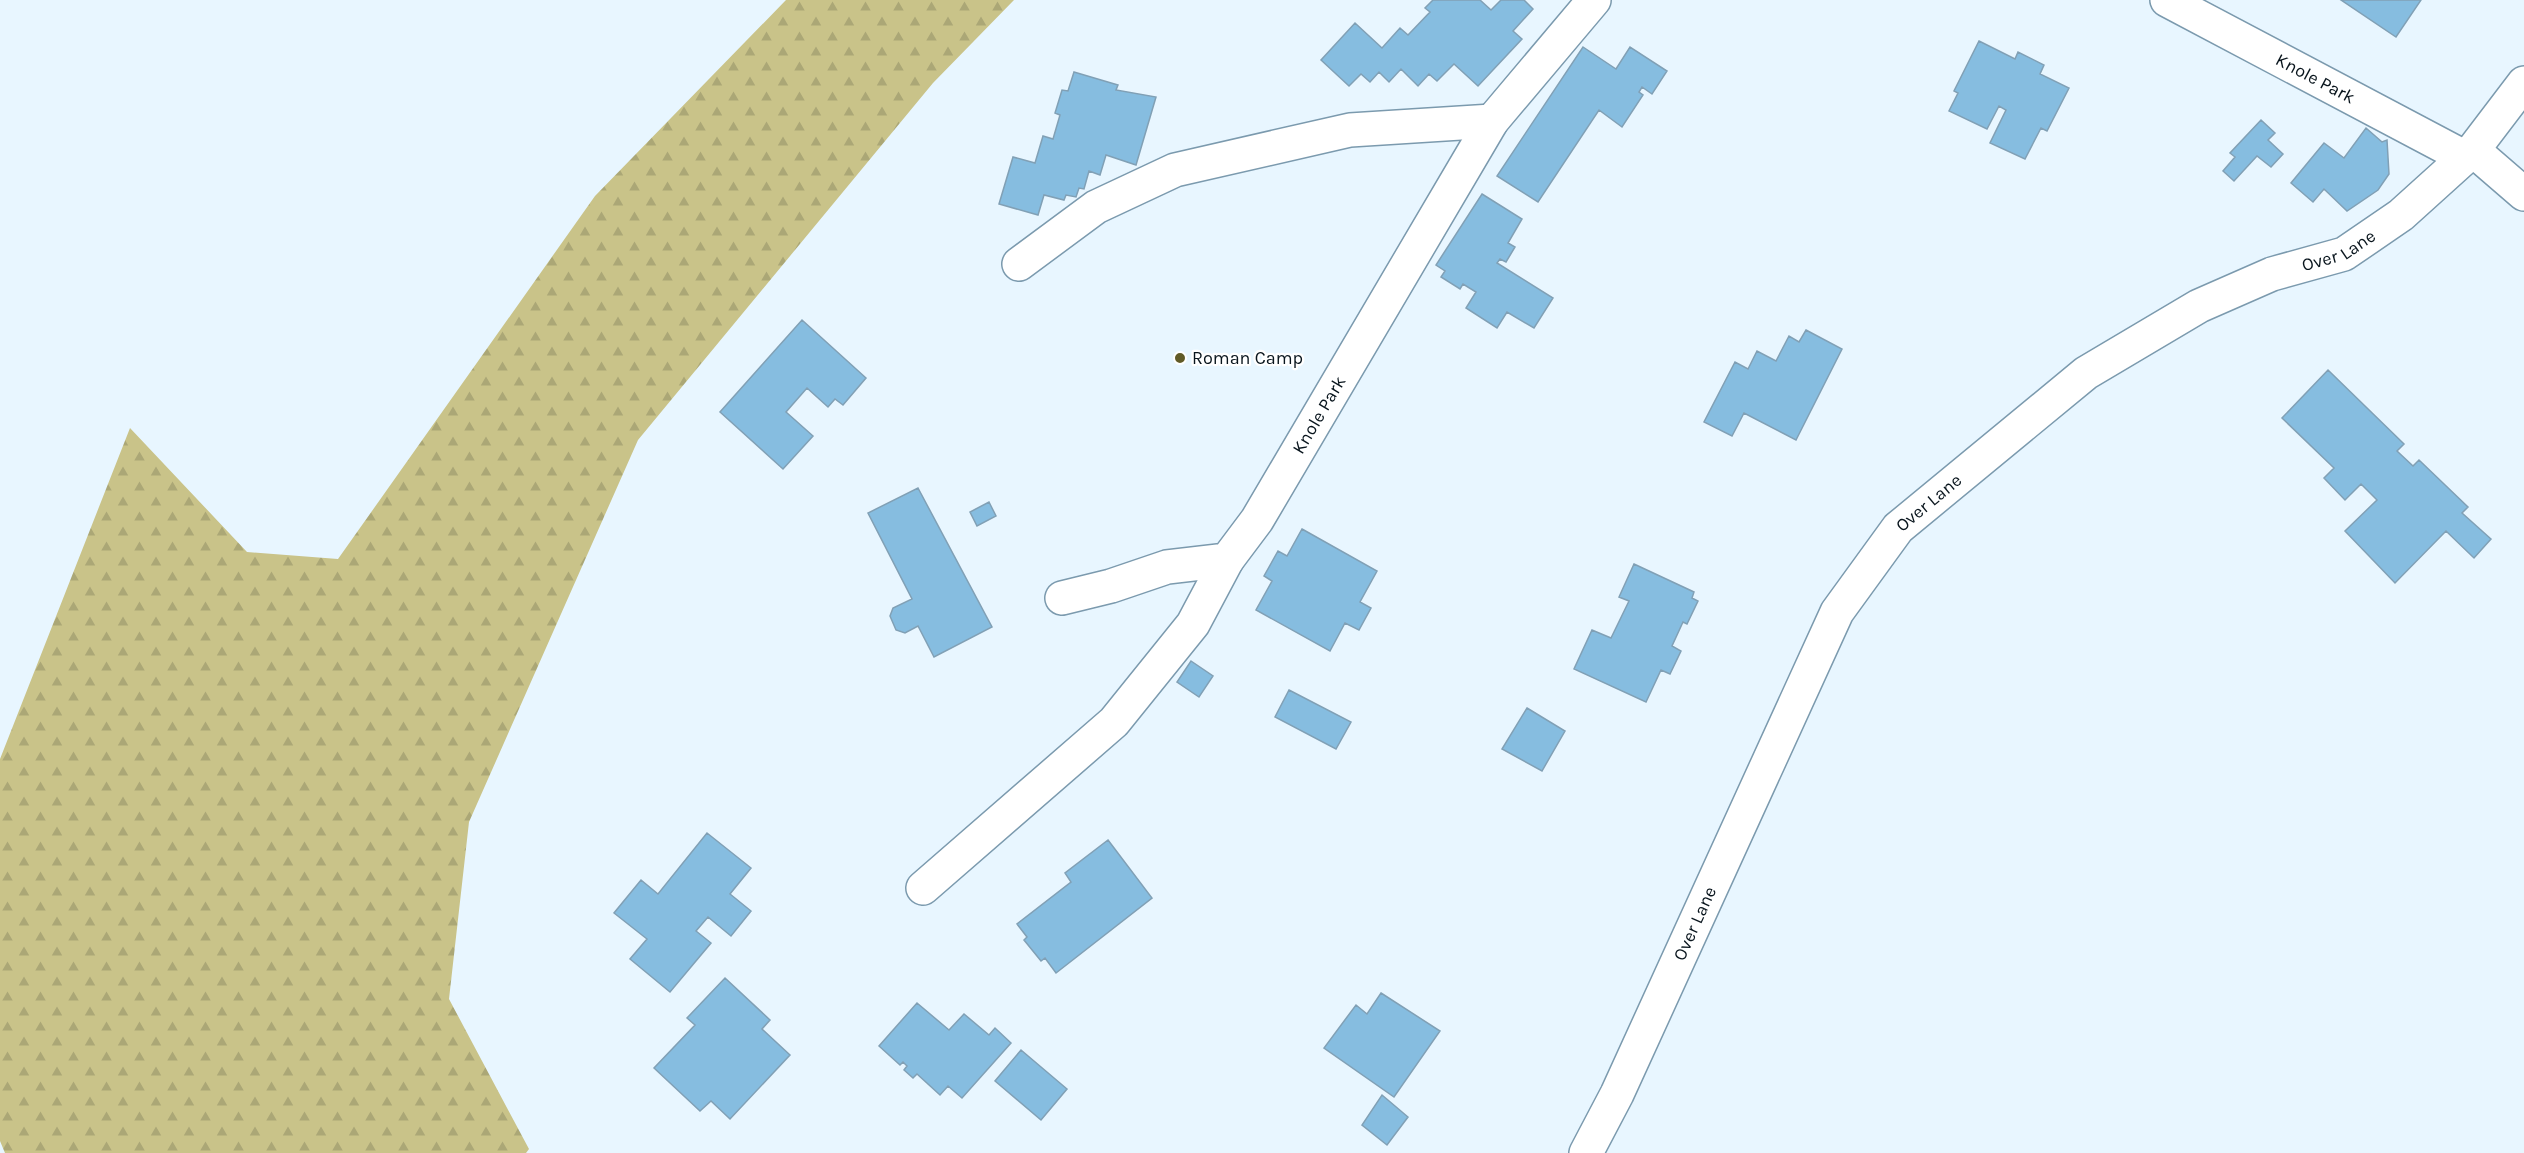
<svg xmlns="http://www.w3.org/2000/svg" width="2524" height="1153" font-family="Karla,sans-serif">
<defs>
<pattern id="forest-firs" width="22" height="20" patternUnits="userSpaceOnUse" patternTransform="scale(1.5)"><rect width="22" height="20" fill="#c9c389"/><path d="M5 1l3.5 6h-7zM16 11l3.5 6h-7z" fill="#aba776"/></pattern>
</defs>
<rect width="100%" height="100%" fill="#e8f6ff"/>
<!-- forest -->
<path fill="url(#forest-firs)" d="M786,0H1014L933,83L638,440L469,822L449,999L529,1149L526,1153H5L0,1141V759L130,428L247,552L338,559L595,196Z"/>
<!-- building -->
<path fill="#86bde0" stroke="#81a0b5" stroke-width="1.5" d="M1433,0H1480L1491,10L1501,0H1524L1533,9L1513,31L1522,39L1478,86L1454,64L1437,81L1429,74L1418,86L1401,69L1389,82L1379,72L1370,82L1361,74L1349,86L1321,60L1355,23L1382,48L1400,28L1408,35L1430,12L1425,8Z
M2341,0H2421L2396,37Z
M1979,41L2015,59L2018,52L2044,65L2040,74L2069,88L2047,131L2041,128L2025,159L1990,143L2006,110L1999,106L1987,129L1949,111L1958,93L1954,91Z
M1583,47L1616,69L1630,47L1667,71L1652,94L1642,87L1639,92L1643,95L1622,127L1599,110L1538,202L1497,176Z
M1074,72L1118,85L1116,90L1156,97L1136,165L1106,155L1100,175L1089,171L1084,189L1079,188L1076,197L1066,195L1064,200L1044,195L1038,215L999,204L1013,157L1035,163L1043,136L1053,139L1060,115L1055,113L1062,90L1068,91Z
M2261,120L2275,133L2268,140L2283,154L2271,167L2257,156L2234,181L2223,171L2235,157L2230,153Z
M2366,128L2382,142L2387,140L2389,174L2378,190L2347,211L2324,189L2313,202L2291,183L2324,143L2344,158Z
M1482,194L1522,219L1508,243L1515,247L1506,262L1500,259L1497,263L1553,298L1534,328L1507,312L1497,328L1466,308L1476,292L1463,284L1460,289L1441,277L1445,271L1436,265Z
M802,320L866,378L843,405L835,399L828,407L807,388L786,412L813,436L783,469L720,412Z
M1806,330L1842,349L1796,440L1744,413L1732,436L1704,422L1735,362L1748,369L1757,351L1776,361L1789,336L1799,342Z
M2328,370L2404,444L2397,451L2413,466L2419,460L2468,507L2462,513L2491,539L2474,558L2446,531L2395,583L2345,531L2377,500L2361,484L2345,500L2324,478L2334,468L2282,418Z
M918,488L992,627L934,657L918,626L905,633L896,630L890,616L893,608L912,599L868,513Z
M989,502L996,516L977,526L970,512Z
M1302,529L1377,571L1360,602L1371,608L1359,630L1345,623L1330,651L1256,610L1272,581L1264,576L1278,551L1287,556Z
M1634,564L1694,592L1692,598L1698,601L1687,624L1683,622L1672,646L1681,651L1670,674L1661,670L1646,702L1574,669L1592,630L1611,638L1629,601L1619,597Z
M1191,661L1213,676L1199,697L1177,682Z
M1289,690L1351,722L1336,749L1275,717Z
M1527,708L1565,731L1542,771L1502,749Z
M707,833L751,868L730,894L751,911L731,936L708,917L696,931L711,943L670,992L630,959L647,939L614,913L641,880L658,894Z
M1108,840L1152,898L1056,973L1045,958L1041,961L1024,940L1027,937L1017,924L1071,882L1065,873Z
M725,978L770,1020L762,1029L790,1055L730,1119L711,1101L700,1111L654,1068L695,1025L687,1018Z
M1381,993L1440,1031L1394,1097L1324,1048L1356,1005L1367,1014Z
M917,1003L949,1030L964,1014L989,1035L995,1028L1011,1043L962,1098L948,1086L940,1095L917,1074L913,1078L904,1070L907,1066L903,1062L900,1065L879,1046Z
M1021,1050L1067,1089L1041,1120L995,1081Z
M1382,1095L1408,1117L1387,1145L1362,1125Z"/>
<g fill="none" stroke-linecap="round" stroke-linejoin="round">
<!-- minor casing -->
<g stroke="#7b9aae" stroke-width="36">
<g id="minor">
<path id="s1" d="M2167,0L2464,157"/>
<path d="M2473,150L2524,194"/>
<path d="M1019,264L1096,207L1175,170L1350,130L1492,121"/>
<path id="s2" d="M1062,598L1111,586L1167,567L1227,560L1257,520L1492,121L1594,0"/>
<path d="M923,888L1114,722L1193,624L1227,560"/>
<path id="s3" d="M1586,1153L1617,1094L1837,612L1898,528L2086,373L2199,306L2272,274L2344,254L2401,215L2473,150L2524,83"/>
</g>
</g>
<!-- minor -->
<use href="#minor" stroke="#fff" stroke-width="33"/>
</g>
<!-- markers -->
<circle fill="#615b27" stroke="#fff" stroke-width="2" cx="1180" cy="358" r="6"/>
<g text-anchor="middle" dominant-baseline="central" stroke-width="4.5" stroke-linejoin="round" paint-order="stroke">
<!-- street labels -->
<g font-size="18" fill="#09151d" stroke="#fff">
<text stroke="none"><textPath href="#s1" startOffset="168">Knole Park</textPath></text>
<text stroke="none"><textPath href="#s3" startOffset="1226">Over Lane</textPath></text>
<text stroke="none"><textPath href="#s2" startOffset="342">Knole Park</textPath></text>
<text stroke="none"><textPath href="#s3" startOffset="740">Over Lane</textPath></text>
<text stroke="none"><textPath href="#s3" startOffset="254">Over Lane</textPath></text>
</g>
<!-- poi labels -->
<g font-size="18" fill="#09151d" stroke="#fff" text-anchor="start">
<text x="1192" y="358">Roman Camp</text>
</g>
</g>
</svg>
